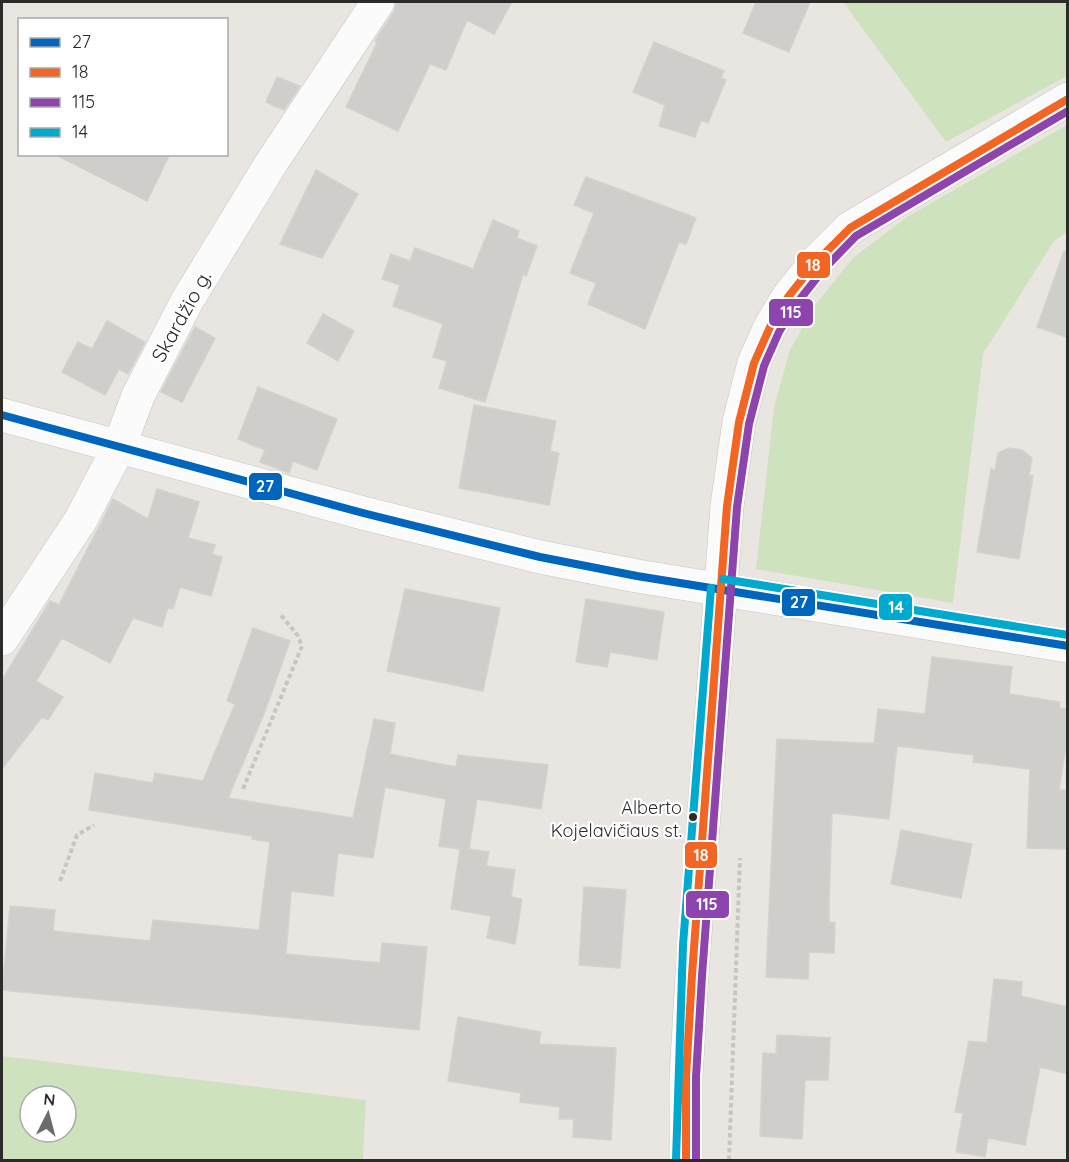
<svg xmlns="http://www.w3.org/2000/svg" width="1069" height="1162" font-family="Quicksand,sans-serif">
<rect width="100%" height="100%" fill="#e9e6e2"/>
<!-- green -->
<path fill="#cfe2be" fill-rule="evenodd" d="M843,2H1067V76L946,142Z
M1067,125V232L1054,241L983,354L953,603L756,569L774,407L790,350L815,305L853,258L907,217Z
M2,1056L366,1100L363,1160H2ZM30,1096H66V1132H30Z"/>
<!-- building -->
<path fill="#d0cecb" stroke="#d4d1ce" stroke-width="1.5" d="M396,2H512L494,34L467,20L446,70L430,64L398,131L346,107L377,43L375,41L394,12Z
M756,2H810L789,52L743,33Z
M654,42L724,71L721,78L726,80L708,123L701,120L695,137L659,126L665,105L633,92Z
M277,77L300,86L284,110L266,102Z
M54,154H170L147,201Z
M316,170L358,194L322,258L280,244Z
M586,177L696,218L686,244L679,242L645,329L588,304L596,283L570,273L594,213L574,205Z
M493,220L519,231L517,238L537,246L526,276L523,274L485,402L439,388L447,361L433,357L443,324L393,306L400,285L382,279L391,254L410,261L415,248L473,269Z
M1064,251H1068V338L1037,327Z
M323,314L354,331L338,361L307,343Z
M107,321L145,342L128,374L119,369L105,395L62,372L78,342L92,349Z
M195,327L215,338L182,402L161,392Z
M258,387L337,419L317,470L293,461L289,473L260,462L265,450L238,439Z
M474,405L556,421L550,451L559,453L549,505L459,488Z
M1009,448L1022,450L1032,458L1029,475L1033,476L1019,559L977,552L991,469L995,470L998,453Z
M157,489L199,502L188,538L215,545L212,554L222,557L211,596L180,587L173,609L168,608L162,627L133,618L110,663L62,638L36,681L63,697L48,720L42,717L2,769V680L50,601L59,605L113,499L148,519Z
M405,589L500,608L483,691L387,671Z
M586,599L664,612L657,660L610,652L607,667L576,662Z
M253,628L290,641L264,714L228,798L353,818L374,719L395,723L390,754L456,767L458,755L548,765L541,809L477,799L469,849L489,852L486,866L515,870L511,897L522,899L515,944L487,938L491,916L451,909L460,849L439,846L446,799L385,787L373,858L338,853L333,896L291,891L286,954L380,963L382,943L427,947L419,1030L2,990L10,906L55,910L53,931L150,941L153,920L259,930L270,842L252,839V836L89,810L95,773L153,783L155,773L203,781L235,704L227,701Z
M932,657L1012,667L1009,694L1060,702L1059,708L1068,709V734L1059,790H1068V849L1027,848L1030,769L973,762L974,755L897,746L889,819L832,813L829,900V922L835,923L834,953L809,952L808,979L766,977L777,739L883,744L874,743L878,709L925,714Z
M901,830L972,844L961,898L891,884Z
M584,887L626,890L620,968L579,965Z
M994,979L1022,982L1021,996L1068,1007V1074L1040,1067L1025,1145L988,1138L985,1157L956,1152L963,1113L955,1112L969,1041L987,1043Z
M458,1017L541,1032L539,1044L616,1048L611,1140L573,1137L574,1119H559L560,1107L520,1102L521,1093L448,1081Z
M777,1035L830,1038L828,1080H805L802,1139L760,1136L763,1053L776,1054Z"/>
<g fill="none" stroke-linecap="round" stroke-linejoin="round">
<!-- street casing -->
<g stroke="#c5c4c4" stroke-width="34">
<path id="street" d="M2,415L363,513L540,557L637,576L1068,646
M2,639L80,521L119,447L138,396L187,301L270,165L378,2"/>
</g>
<!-- secondary casing -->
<g stroke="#c5c4c4" stroke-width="34">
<path id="secondary" d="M686,1160V1077L692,975L727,506L739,422L754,363L770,327L788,297L815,263L850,228L1068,99"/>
</g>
<!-- path -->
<path stroke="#c6c6c6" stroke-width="4" stroke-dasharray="4.5 3" stroke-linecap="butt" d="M243,789L302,646L298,636L281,615
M60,881L77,835L94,825
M729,1160L740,858"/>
<!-- street -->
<use href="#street" stroke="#fcfbfb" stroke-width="33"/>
<!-- secondary -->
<use href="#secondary" stroke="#fcfbfb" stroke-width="33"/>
<!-- bus-1 casing -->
<g stroke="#fff" stroke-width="12">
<path id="bus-1" d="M2,415L363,513L540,557L637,576L1068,646"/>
</g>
<!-- bus-2 casing -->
<g stroke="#fff" stroke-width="12">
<path id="bus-2" d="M686,1160V1077L692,975L727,506L739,422L754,363L770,327L788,297L815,263L850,228L1068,99"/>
</g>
<!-- bus-3 casing -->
<g stroke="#fff" stroke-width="12">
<path id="bus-3" d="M696,1160V1077L702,976L737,507L749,424L764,366L779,332L797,303L823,270L856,236L1068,111"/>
</g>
<!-- bus-4 casing -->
<g stroke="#fff" stroke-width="12">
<path id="bus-4" d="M723,579L1068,635
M676,1160L683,945L711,588"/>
</g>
<!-- bus-1 -->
<use href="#bus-1" stroke="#0065bd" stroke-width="8"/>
<!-- bus-2 -->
<use href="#bus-2" stroke="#f26522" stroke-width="8"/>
<!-- bus-3 -->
<use href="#bus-3" stroke="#8e44ad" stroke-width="8"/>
<!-- bus-4 -->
<use href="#bus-4" stroke="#00a9ce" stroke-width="8"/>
</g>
<!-- markers -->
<circle fill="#2b2b2b" stroke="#fff" stroke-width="2" cx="693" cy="817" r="5"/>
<g text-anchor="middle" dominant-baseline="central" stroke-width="4.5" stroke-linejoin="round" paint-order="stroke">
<!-- bus labels -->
<g font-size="18" fill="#2b2b2b" stroke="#fff" text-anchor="end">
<text x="682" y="807">Alberto<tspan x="682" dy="23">Kojelavičiaus st.</tspan></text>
</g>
<!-- street labels -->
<g font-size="20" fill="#2b2b2b" stroke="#fff">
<text transform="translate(181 316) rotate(-61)">Skardžio g.</text>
</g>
</g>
<g stroke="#fff" stroke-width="2">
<rect x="796" y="251" width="35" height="28" rx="6" fill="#f26522"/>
<rect x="768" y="298" width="46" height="29" rx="6" fill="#8e44ad"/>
<rect x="248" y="472" width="35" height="29" rx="6" fill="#0065bd"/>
<rect x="781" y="588" width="35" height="29" rx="6" fill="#0065bd"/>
<rect x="878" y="593" width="35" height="28" rx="6" fill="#00a9ce"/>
<rect x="684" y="841" width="34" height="28" rx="6" fill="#f26522"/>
<rect x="685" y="890" width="45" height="29" rx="6" fill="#8e44ad"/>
</g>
<g font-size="16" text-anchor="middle" font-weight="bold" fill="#fff">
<text x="813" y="271">18</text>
<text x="791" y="318">115</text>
<text x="265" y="492">27</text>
<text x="799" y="608">27</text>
<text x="896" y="613">14</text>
<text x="701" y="861">18</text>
<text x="707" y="910">115</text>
</g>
<!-- border -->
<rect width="1069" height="1162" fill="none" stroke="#2b2b2b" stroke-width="6"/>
<!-- legend -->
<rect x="18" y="18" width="210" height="138" fill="#ffffff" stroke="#aaaaaa" stroke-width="1.5"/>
<rect x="30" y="38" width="30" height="9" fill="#0065bd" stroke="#aaaaaa" stroke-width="1.5"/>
<text x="72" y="48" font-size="18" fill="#2b2b2b">27</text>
<rect x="30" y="68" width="30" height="9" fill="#f26522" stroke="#aaaaaa" stroke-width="1.5"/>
<text x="72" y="78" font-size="18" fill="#2b2b2b">18</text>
<rect x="30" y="98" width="30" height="9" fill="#8e44ad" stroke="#aaaaaa" stroke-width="1.5"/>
<text x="72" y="108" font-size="18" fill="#2b2b2b">115</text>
<rect x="30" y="128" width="30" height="9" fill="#00a9ce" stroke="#aaaaaa" stroke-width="1.5"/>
<text x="72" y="138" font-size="18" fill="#2b2b2b">14</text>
<!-- north arrow -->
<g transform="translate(48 1114) rotate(6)"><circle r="28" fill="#ffffff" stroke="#aaaaaa" stroke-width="1.5"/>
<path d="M0-4.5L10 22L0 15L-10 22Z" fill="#6e6c6b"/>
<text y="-9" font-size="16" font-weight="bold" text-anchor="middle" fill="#2b2b2b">N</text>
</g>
</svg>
